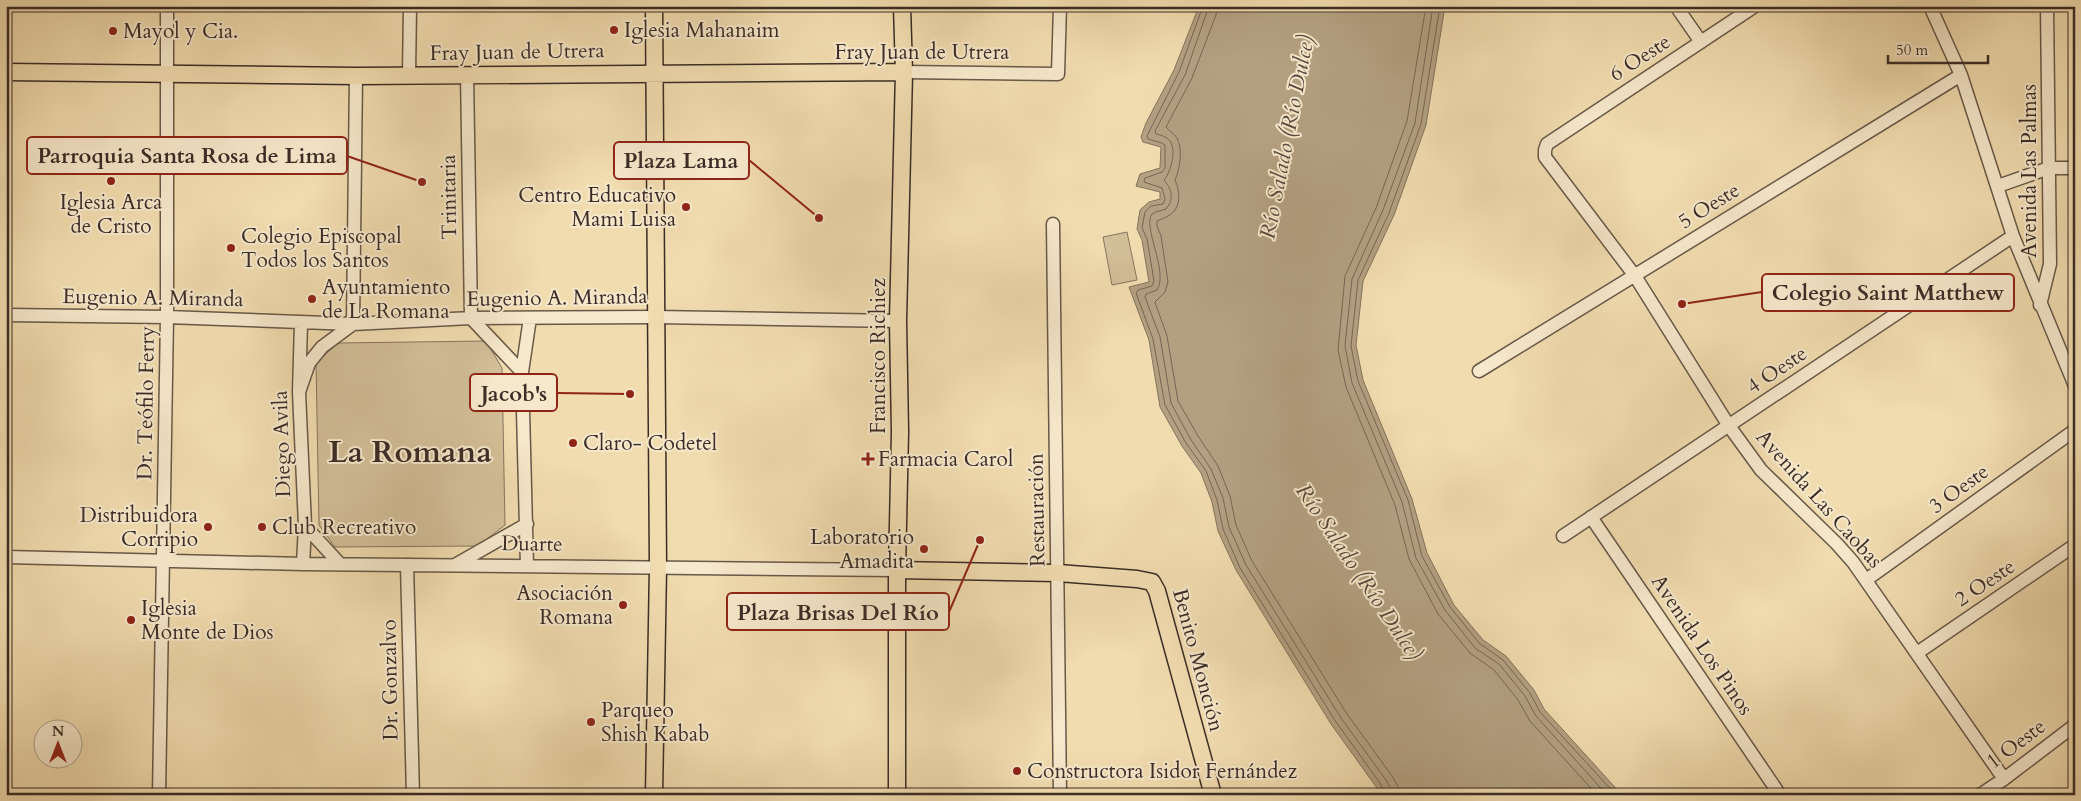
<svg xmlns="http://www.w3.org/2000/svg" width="2081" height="801" font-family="Cardo,serif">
<rect width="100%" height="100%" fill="#f1dcaf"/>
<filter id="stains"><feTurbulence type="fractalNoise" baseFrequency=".004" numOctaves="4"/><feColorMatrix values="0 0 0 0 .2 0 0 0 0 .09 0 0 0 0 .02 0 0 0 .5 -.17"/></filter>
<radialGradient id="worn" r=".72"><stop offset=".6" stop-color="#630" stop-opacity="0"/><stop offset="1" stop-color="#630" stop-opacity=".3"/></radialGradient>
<!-- green -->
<path fill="#d2be98" stroke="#867560" d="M1127,232L1137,280L1112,285L1103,237Z
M486,341L502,368L505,525L478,546L335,547L319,525L316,363L338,343Z"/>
<!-- water -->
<path fill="#b3a081" stroke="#83725d" d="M1199,6H1445L1426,125L1394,215L1363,281L1356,345L1363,380L1412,499L1427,553L1454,605L1483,640L1506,656L1534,690L1544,709L1622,795H1382L1331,724L1236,570L1218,531L1212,502L1201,473L1182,446L1160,407L1149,340L1129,287L1149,282L1142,240L1137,229L1140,210L1149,202L1160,199V192L1136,186L1140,174L1160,168L1161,147L1143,142L1141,137L1146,123L1174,70Z"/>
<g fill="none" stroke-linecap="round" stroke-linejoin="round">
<!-- shore -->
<path stroke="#776654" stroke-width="1" d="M1203,6L1179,72L1147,136L1148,139L1162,143L1165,145V168L1162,172L1145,178L1144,182L1162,188L1165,199L1163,204L1151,206L1145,212L1142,228L1147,239L1154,281L1152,286L1138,290L1136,293L1153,339L1165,405L1186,443L1206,471L1217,500L1223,529L1240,568L1336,722L1380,783L1385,795
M1209,6L1185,75L1155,131L1156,134C1160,135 1165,136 1168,139C1178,147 1171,172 1164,180C1171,188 1175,199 1166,209C1162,211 1155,211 1152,214C1142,226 1169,272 1157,290L1146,294L1145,297L1160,337L1171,403L1191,440L1211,469L1223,498L1229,527L1246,565L1341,718L1386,780L1391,789L1392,795
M1217,6L1216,15L1192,78L1166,127C1169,131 1174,133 1177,138C1183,149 1180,169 1175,180C1180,191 1182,209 1168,216C1165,218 1161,219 1157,221V226L1161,236L1168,282L1165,292L1155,302L1167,336L1178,401L1198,436L1218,466L1230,496L1236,525L1252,561L1347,714L1392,776L1398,786L1399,795
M1426,6L1407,121L1376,208L1345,276L1338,350L1346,387L1395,505L1409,559L1438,614L1470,653L1494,670L1518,700L1530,721L1597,795
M1433,6L1415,123L1383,210L1352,279L1345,346L1352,383L1402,502L1416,558L1445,610L1475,648L1499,664L1525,696L1536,716L1607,795
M1440,6L1421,124L1389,213L1358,280L1351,346L1358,381L1408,500L1422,556L1450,607L1479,643L1503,660L1530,693L1540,712L1616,795"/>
<!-- minor casing -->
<g stroke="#685849" stroke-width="15">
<path id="minor" d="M1676,6L1701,42
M1755,6L1547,144L1545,150V157L1635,276L1729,426L1761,470L1837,544L1853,562L2004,779
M1930,6L1961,75L2013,236L2075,386
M904,72L1058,74L1060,6
M467,74L471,318L522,372
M409,75L410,6
M1998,186L2049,168H2075
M1053,224L1060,795
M2040,305L2050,264L2047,6
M6,315L167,317L353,324L471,318L655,317L898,321
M301,323L299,392L305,526L303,564
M1479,371L1961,75
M299,392L309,363L322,347L353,324L356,76
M1591,517L1780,795
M305,526L340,564
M1563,536L2013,236
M6,557L303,564L897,570
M407,565L413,795
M455,565L527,524
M527,566L522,372L530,318
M1866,580L2075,430
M1917,653L2075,545
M159,795L167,317V6
M1980,795L2004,779L2075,725"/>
</g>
<!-- major casing -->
<g stroke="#3b2c27" stroke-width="19">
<path id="major" d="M654,6L658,567L654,795
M6,72L356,76L904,72
M897,570L1058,573L1137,579L1152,582L1157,591L1213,795
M897,795V570L900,432L898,321L904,72L902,6"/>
</g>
<!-- minor -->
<use href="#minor" stroke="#f6e8cb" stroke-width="12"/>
<!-- major -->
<use href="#major" stroke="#f1dcaf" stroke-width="16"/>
</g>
<!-- markers -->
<g fill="#8f2418" stroke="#f6e8cb" stroke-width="2">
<circle cx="614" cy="30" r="5"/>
<circle cx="113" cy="31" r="5"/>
<circle cx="111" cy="181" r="5"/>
<circle cx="686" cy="207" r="5"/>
<circle cx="231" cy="248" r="5"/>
<circle cx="312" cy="299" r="5"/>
<circle cx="573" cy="443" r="5"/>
<path d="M865.5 451.5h5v5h5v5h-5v5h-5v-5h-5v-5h5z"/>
<circle cx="208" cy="527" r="5"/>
<circle cx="262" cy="527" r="5"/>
<circle cx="924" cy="549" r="5"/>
<circle cx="623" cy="605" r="5"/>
<circle cx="131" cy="620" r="5"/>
<circle cx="591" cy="722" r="5"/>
<circle cx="1017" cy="771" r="5"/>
</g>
<g text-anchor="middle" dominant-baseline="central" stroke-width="4" stroke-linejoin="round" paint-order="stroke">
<!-- poi labels -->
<g font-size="21" fill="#3b2c27" stroke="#f6e8cb" text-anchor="start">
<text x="624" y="30">Iglesia Mahanaim</text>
<text x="123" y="31">Mayol y Cia.</text>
<text x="676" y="195" text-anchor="end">Centro Educativo<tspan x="676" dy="24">Mami Luisa</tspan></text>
<text x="111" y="202" text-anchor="middle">Iglesia Arca<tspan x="111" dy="24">de Cristo</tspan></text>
<text x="241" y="236">Colegio Episcopal<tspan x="241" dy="24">Todos los Santos</tspan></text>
<text x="322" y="287">Ayuntamiento<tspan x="322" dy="24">de La Romana</tspan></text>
<text x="583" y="443">Claro- Codetel</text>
<text x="878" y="459">Farmacia Carol</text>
<text x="198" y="515" text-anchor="end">Distribuidora<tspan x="198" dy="24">Corripio</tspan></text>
<text x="272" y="527">Club Recreativo</text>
<text x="914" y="537" text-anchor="end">Laboratorio<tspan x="914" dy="24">Amadita</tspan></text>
<text x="613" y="593" text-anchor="end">Asociación<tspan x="613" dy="24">Romana</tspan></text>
<text x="141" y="608">Iglesia<tspan x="141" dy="24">Monte de Dios</tspan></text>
<text x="601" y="710">Parqueo<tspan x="601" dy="24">Shish Kabab</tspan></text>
<text x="1027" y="771">Constructora Isidor Fernández</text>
</g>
<!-- street labels -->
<g font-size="21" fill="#3b2c27" stroke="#f6e8cb">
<text transform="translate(517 52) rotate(-1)">Fray Juan de Utrera</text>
<text x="922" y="52">Fray Juan de Utrera</text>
<text transform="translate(1640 58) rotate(-33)">6 Oeste</text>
<text transform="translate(2029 171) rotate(-90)">Avenida Las Palmas</text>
<text transform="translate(449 197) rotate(-91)">Trinitaria</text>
<text transform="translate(1709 206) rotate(-32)">5 Oeste</text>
<text transform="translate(153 298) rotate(1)">Eugenio A. Miranda</text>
<text transform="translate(557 298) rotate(-1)">Eugenio A. Miranda</text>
<text transform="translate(878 356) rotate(-90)">Francisco Richiez</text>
<text transform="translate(1777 370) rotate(-34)">4 Oeste</text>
<text transform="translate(146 403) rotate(-89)">Dr. Teófilo Ferry</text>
<text transform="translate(282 444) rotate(-92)">Diego Avila</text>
<text transform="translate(1959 489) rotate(-36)">3 Oeste</text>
<text transform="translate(1819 499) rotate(48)">Avenida Las Caobas</text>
<text transform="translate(1037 510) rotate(-91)">Restauración</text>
<text transform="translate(532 544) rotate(1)">Duarte</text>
<text transform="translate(1985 583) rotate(-34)">2 Oeste</text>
<text transform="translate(1702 645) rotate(56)">Avenida Los Pinos</text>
<text transform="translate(1198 660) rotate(75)">Benito Monción</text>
<text transform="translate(390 680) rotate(-91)">Dr. Gonzalvo</text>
<text transform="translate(2016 744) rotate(-37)">1 Oeste</text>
</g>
<!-- water labels -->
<g font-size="22" font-style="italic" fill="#59493e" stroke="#f6e8cb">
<text transform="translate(1287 137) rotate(-79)">Río Salado (Río Dulce)</text>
<text transform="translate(1359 572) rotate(56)">Río Salado (Río Dulce)</text>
</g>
<!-- town labels -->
<g font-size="31" font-weight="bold" fill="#3b2c27" stroke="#f6e8cb">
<text x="410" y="452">La Romana</text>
</g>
</g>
<!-- callouts -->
<path fill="none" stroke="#8f2418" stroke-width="2" d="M422 182L347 156M819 218L749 160M1682 304L1762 292M630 394L557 393M980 540L949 612"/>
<g fill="#8f2418" stroke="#f6e8cb" stroke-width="2">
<circle cx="422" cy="182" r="5"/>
<circle cx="819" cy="218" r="5"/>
<circle cx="1682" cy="304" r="5"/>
<circle cx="630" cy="394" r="5"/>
<circle cx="980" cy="540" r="5"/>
</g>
<g fill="#f6e8cb" stroke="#8f2418" stroke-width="2">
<rect x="27" y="137" width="320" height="37" rx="5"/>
<rect x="614" y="142" width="135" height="37" rx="5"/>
<rect x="1762" y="274" width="252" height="37" rx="5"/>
<rect x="470" y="374" width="87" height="37" rx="5"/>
<rect x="727" y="593" width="222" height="37" rx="5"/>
</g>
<g font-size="22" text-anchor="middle" font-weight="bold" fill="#3b2c27">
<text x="187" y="163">Parroquia Santa Rosa de Lima</text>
<text x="681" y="168">Plaza Lama</text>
<text x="1888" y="300">Colegio Saint Matthew</text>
<text x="514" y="401">Jacob's</text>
<text x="838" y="620">Plaza Brisas Del Río</text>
</g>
<!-- margin -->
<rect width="2081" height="801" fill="none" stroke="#f1dcaf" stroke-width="25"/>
<rect x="8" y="8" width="2066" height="786" fill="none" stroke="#3b2c27" stroke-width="2.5"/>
<rect x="12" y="12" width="2056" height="776" fill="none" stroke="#3b2c27"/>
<!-- north arrow -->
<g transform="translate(58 744)"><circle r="24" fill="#f6e8cb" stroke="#ab9d89"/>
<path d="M0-4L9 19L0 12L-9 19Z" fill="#8f2418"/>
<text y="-8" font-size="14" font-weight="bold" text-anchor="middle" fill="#3b2c27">N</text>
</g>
<!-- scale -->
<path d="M1888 55v8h100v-8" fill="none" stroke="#3b2c27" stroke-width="2.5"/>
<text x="1896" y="55" font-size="15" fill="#3b2c27" stroke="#f6e8cb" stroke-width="4" paint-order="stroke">50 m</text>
<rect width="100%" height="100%" filter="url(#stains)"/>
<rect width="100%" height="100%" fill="url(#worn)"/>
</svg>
